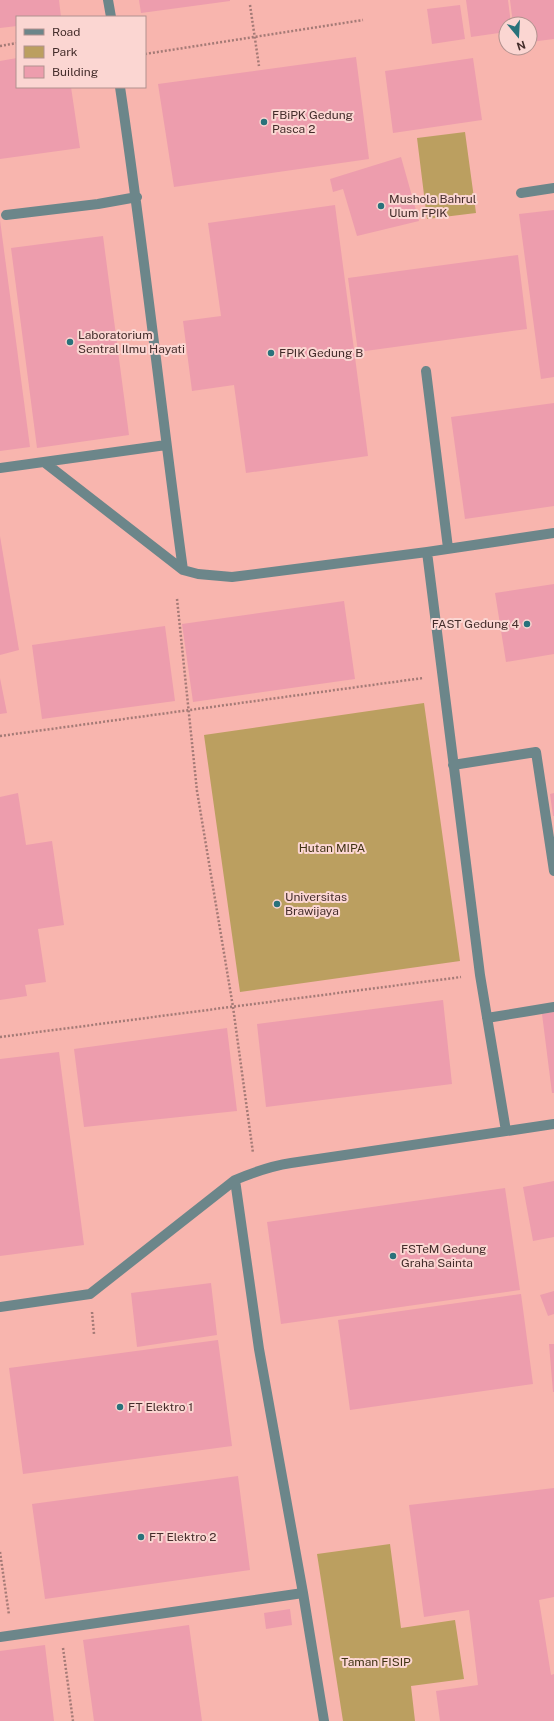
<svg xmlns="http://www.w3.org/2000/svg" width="554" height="1721" font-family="'Public Sans',sans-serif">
<rect width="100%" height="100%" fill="#fec2bc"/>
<!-- built -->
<path fill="#f8b5ae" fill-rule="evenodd" d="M0,0H554V1721H0ZM17,17H145V87H17ZM506,24H530V48H506Z"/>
<!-- green -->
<path fill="#bb9f60" d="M465,132L476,213L427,219L417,138Z
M424,703L460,961L240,992L204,735Z
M390,1544L401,1628L455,1620L464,1679L411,1686L415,1721H343L317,1554Z"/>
<!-- building -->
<path fill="#ed9dad" d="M0,0H59L61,17H17V26L0,28Z
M139,0H230V1L141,13Z
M466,0H508L511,24H506V32L471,37Z
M510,0H554V39L530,42V24H513Z
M460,5L465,39L432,44L427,9Z
M356,57L369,159L174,187L158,84Z
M17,58V87H71L80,148L0,159V61Z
M473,58L482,120L393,133L385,71Z
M401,157L419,221L357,236L343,189L333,192L330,179Z
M335,205L368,456L246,473L234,385L192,391L183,321L221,316L208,223Z
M554,210V377L541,379L519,214Z
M0,220L30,447L0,451Z
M103,236L129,435L37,448L11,248Z
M518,255L527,329L358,352L348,278Z
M554,403V506L465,519L451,417Z
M0,536L19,650L0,655Z
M554,584V654L506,662L495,593Z
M344,601L355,679L193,702L182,624Z
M165,626L175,701L42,719L32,645Z
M0,678L7,713L0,714Z
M18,793L26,845L52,841L64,925L38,929L46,982L25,985L27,996L0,1000V797Z
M554,793V816H553L550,794Z
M443,1000L452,1084L266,1107L257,1024Z
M554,1012V1093H552L542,1014Z
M227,1028L237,1111L84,1127L74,1049Z
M59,1052L84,1245L0,1256V1059Z
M554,1181V1237L533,1241L523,1187Z
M505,1188L520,1290L281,1324L267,1222Z
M211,1283L217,1335L137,1347L131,1293Z
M554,1291V1314L548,1316L540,1295Z
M521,1294L533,1384L350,1410L338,1320Z
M218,1340L232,1446L23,1474L9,1368Z
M549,1344H554V1392H553Z
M238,1476L250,1570L45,1599L32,1504Z
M554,1488V1597L539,1600L551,1675L554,1674V1721H440L436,1691L478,1685L469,1610L424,1617L409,1505Z
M290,1609L292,1625L266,1629L264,1613Z
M189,1625L202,1721H94L83,1640Z
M45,1645L54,1721H0V1651Z"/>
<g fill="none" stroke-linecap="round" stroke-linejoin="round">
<!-- path -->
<path stroke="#a47a76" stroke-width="2.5" stroke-dasharray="2 2" stroke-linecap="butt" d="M250,5L259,66
M0,46L17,43
M145,54L363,20
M177,599L197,791L233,1007L253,1153
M0,736L423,678
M0,1037L461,977
M92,1312L94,1334
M0,1552L9,1615
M63,1648L73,1721"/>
<!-- minor -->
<path stroke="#6c868a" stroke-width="10" d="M108,0L111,17
M120,87C144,248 161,409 183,570
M521,193L554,188
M6,215L98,204L137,197
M426,371L448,548
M44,462L183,570L198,574L232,577L427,552L554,533
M0,468L166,445
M427,552L480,975L506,1131
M453,765L536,752L554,871
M487,1018L554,1007
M235,1180L259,1349L303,1593L324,1721
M0,1307L90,1294L235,1180C254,1172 271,1166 291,1163L554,1124
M0,1637L303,1593"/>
</g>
<!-- markers -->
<g fill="#29727b" stroke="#fbd6d2" stroke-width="1.5">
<circle cx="264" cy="122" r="4"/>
<circle cx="381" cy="206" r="4"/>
<circle cx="70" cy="342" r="4"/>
<circle cx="271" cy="353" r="4"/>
<circle cx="527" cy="624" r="4"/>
<circle cx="277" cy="904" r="4"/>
<circle cx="393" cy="1256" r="4"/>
<circle cx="120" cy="1407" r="4"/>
<circle cx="141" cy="1537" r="4"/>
</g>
<g text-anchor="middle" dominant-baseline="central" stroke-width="4" stroke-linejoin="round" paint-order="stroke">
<!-- poi labels -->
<g font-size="12" fill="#442d2b" stroke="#fbd6d2" text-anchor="start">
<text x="272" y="115">FBiPK Gedung<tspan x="272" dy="14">Pasca 2</tspan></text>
<text x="389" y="199">Mushola Bahrul<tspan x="389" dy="14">Ulum FPIK</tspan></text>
<text x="78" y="335">Laboratorium<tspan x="78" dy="14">Sentral Ilmu Hayati</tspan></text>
<text x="279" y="353">FPIK Gedung B</text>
<text x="519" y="624" text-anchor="end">FAST Gedung 4</text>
<text x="285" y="897">Universitas<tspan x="285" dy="14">Brawijaya</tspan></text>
<text x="401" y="1249">FSTeM Gedung<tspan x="401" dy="14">Graha Sainta</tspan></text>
<text x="128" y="1407">FT Elektro 1</text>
<text x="149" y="1537">FT Elektro 2</text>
</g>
<!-- park labels -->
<g font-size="12" fill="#403313" stroke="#fbd6d2">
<text x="332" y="848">Hutan MIPA</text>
<text x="376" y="1662">Taman FISIP</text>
</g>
</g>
<!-- legend -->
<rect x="16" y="16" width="130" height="72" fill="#fbd6d2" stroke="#b2928f"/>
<rect x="24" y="29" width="20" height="6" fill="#6c868a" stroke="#b2928f"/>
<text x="52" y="36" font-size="12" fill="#442d2b">Road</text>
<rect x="24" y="46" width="20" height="12" fill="#bb9f60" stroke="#b2928f"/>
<text x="52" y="56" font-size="12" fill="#442d2b">Park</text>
<rect x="24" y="66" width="20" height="12" fill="#ed9dad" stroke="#b2928f"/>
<text x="52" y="76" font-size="12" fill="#442d2b">Building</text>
<!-- north arrow -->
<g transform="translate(518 36) rotate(162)"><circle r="19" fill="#fbd6d2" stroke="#b2928f"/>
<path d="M0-3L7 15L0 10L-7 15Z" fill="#29727b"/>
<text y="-6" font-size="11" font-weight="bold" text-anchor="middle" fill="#442d2b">N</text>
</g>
</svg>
